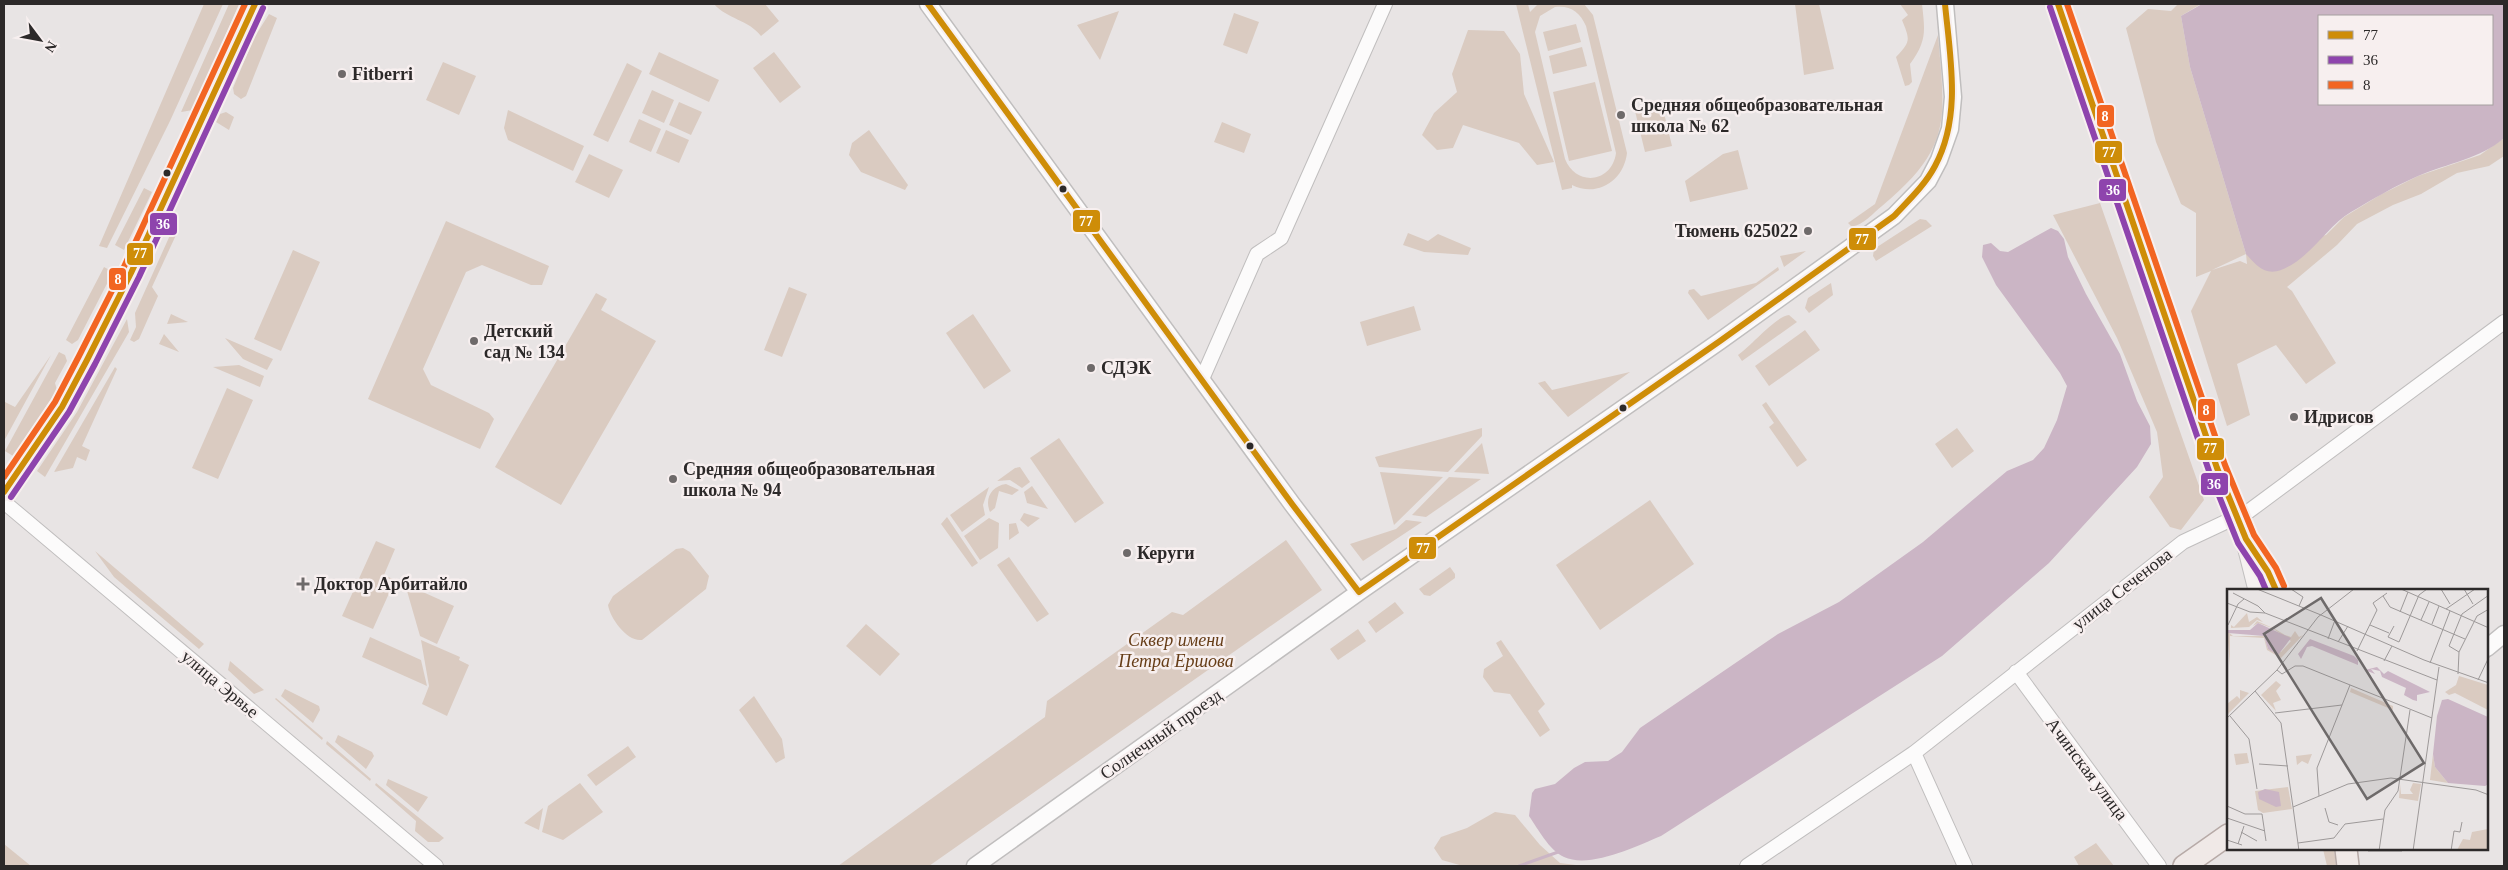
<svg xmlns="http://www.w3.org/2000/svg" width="2508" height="870" font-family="Georgia,serif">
<rect width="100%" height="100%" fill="#e8e4e4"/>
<!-- green -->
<path fill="#dacbc1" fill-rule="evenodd" d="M204,4H223L170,121L107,248L99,246Z
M229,4H239L193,110L181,112Z
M714,4H765L779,21L761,36C749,20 727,19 714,4Z
M1516,4H1528L1530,12L1538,4H1584L1593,15L1627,153C1624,180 1598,198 1572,185V188L1562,190ZM1555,7C1570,5 1580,12 1586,26L1616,153C1612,183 1576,187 1565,159L1535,32L1540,16Z
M1795,4H1819L1834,69L1804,75Z
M1900,4H1922C1925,31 1927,41 1910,64L1912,82L1909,85L1905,86L1896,57C1911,41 1910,40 1902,20L1908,15Z
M2178,4H2201L2181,16L2190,67L2246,254L2326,235L2344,217L2380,195L2418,176L2480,155L2504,138V156L2489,166L2457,173L2421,194L2393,205L2357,224L2337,245L2287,287L2292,291L2336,363L2306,384L2276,345L2237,364L2250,415L2227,426L2191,311L2211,271L2196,277V213L2181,204L2156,142L2126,28L2148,9L2171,11ZM2246,254L2247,264L2240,261L2212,270Z
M1119,11L1100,60L1077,25Z
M1234,13L1259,22L1247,54L1223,45Z
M269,14L277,18L246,96L241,99L234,94L233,88L254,38Z
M1576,24L1581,42L1548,51L1543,32Z
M1468,30L1504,31L1520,54L1524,94L1554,162L1537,165L1519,143L1463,125L1453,148L1437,150L1422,135L1434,113L1457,92L1452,74Z
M1938,35C1945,119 1953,147 1882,206C1874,212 1862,227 1851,226L1848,223L1875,204Z
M1582,47L1587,66L1553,74L1549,56Z
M659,52L719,80L709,102L649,74Z
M774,52L801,87L780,103L753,68Z
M443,62L476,76L459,115L426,100Z
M627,63L642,71L608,142L593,135Z
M1595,82L1612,151L1569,161L1553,92Z
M652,90L674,100L664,123L642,113Z
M679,102L702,112L691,135L669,125Z
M1662,105L1672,146L1645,152L1635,111Z
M508,110L584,146L573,171L508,140L504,128Z
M226,112L234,117L229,130L216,122L220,114Z
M639,119L661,129L651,152L629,142Z
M1222,122L1251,134L1244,153L1214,142Z
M666,130L689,140L679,163L656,153Z
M869,130L908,185L905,190L861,172L849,155L852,143Z
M1738,150L1748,189L1690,202L1685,181L1723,154Z
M589,154L623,170L609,198L575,182Z
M144,188L152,192L124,250L115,245Z
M2100,203L2204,500L2181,530L2170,527L2149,497L2163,477L2157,432L2117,338L2053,215Z
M1920,219L1926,220L1932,226L1876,261L1873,256L1874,249Z
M446,221L549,266L542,285H531L482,265L466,272L423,369L431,385L489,413L494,419L480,449L368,399Z
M171,233L176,235L152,287L158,296L139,339L134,342L130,340L136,327L135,313Z
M1408,233L1428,241L1438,234L1471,248L1468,255L1424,252L1403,245Z
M293,250L320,262L281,351L254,339Z
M1806,251L1784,267L1780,256Z
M104,267L113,272L78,340L72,344L66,340Z
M1778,267L1779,270L1708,320L1688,293L1689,290L1694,289L1701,296L1756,283Z
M1831,283L1833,295L1809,313L1805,308L1808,298Z
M789,287L807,294L782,357L764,350Z
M596,293L607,299L601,310L656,341L561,505L495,467Z
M1414,306L1421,330L1367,346L1360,322Z
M171,314L188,322L167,324Z
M973,314L1011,371L984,389L946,333Z
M1789,315L1797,322L1742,361L1738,355C1751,346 1776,316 1789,315Z
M127,319L129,332L45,477L37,471L77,412Z
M1805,330L1820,350L1769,386L1755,366Z
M164,334L179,352L159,344Z
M225,338L273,359L267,370L243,359Z
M59,352L65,355L67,361L55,383L57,390L13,456L5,451Z
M51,355L4,441V403L5,402L15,407Z
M239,365L264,376L260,387L213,367Z
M115,367L117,369L82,446L90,450L86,461L77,457L73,468L54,472Z
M1630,372L1568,417L1538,383L1545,381L1552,390Z
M227,388L253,400L218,479L192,468Z
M1766,402L1807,460L1797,467L1769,427L1774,423L1762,405Z
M1482,428V436L1448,472L1379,467L1375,457Z
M1957,428L1974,451L1952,468L1935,444Z
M1059,438L1104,503L1075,523L1030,458Z
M1482,443L1489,474L1454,472Z
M1020,467L1030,482L1022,488L1010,480L997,481L1015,468Z
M1380,472L1443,477L1394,525Z
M1449,477L1481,479L1426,517L1412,515Z
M1006,484L1019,490L1012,495L999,491L995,508L990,512C984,498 992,486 1006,484Z
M1032,486L1048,509L1027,503L1024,492Z
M989,487L983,505L985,515L962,532L950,515Z
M1650,500L1694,564L1600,630L1556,565Z
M1024,513L1040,518L1028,527L1020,520Z
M947,517L978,563L972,567L941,524Z
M989,518L999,523L998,548L980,560L964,536Z
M1406,520L1422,522L1363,561L1350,544L1396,529Z
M1016,523L1019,533L1009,540V524Z
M1286,540L1322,590L929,866H838L1045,717L1047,701L1172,612L1183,615Z
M376,541L395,549L384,575L395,580L373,629L342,616Z
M683,548L690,552L709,576L706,589L642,640C627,642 610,618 608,605L613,596L676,549Z
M95,551L204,644L199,649L114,577Z
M1009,557L1049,614L1037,622L997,565Z
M1450,567L1455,574V578L1430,596L1424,595L1419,589Z
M405,584L454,606L437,644L420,636Z
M1395,602L1404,613L1376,633L1368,622Z
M866,624L900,654L880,676L846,646Z
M1358,629L1366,641L1338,660L1330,649Z
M370,637L421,660L427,686L362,657Z
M421,640L460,657L459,660L469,665L447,716L422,704L429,686Z
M1501,640L1545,704L1538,711L1550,730L1540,737L1510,694L1494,692L1483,677L1484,669L1503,656L1496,643Z
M230,661L264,690L254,694L228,670Z
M285,689L319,706L320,710L313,723L281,696Z
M754,696L782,739L785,758L776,763L739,710Z
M276,698L323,738L322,740L275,699Z
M338,735L372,752L374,756L366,769L335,742Z
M327,741L371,779L370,781L326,744Z
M628,746L636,757L596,786L587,775Z
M388,779L428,797L418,812L386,785Z
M376,783L444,838L439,842H428L415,831L416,821L375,785Z
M580,783L603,812L563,840L542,832L548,806Z
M543,808L539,830L524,823Z
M1495,812L1515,815L1540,845L1560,863L1584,866H1463L1442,860L1434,848L1441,837L1467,828Z
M2096,843L2114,866H2079L2074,857Z
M4,844L31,866H4Z
M2323,849H2334L2336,866H2327Z"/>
<!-- water -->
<path fill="#cbb5c5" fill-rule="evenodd" d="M2202,4H2504V138C2480,159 2448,163 2418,176C2395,186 2373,199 2351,212C2326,227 2310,259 2281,270C2265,276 2256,265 2246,254L2190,67L2181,16ZM2319,16H2492V104H2319Z
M2051,228L2058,231L2064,239L2068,257L2086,294L2120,354L2137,401L2150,426L2151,444L2137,467L2049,563L1942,656L1661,836C1637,846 1590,869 1564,857C1549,850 1538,829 1529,816L1532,793L1535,789L1555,784L1574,768L1585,762L1608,761L1622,752L1640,728L1778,634L1839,602L1923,542L2007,471L2033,460L2044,448L2057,420L2067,386L2060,373L1996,285L1982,257L1983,245L1991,243L2000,251L2008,252Z"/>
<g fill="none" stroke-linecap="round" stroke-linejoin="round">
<!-- stream -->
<path stroke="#cbb5c5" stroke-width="3" d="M1519,866L1561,851"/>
<!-- minor casing -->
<g stroke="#c0bebe" stroke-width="16">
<path id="minor" d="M1202,379L1257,254L1281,238L1385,4
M4,502L436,866
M2016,672L2159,866
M1914,753L1965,866
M1747,866L1914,753L2183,542L2249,511L2504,322"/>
</g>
<!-- tertiary casing -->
<g stroke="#c0bebe" stroke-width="19">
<path id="tertiary" d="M928,4L1292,504L1359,592
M2487,648L2504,634
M975,866L1359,592L1720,341L1894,216L1928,181L1939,160L1950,129L1953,97L1945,4"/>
</g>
<!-- secondary casing -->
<g stroke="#c0bebe" stroke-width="21">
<path id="secondary" d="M2058,4L2217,468L2246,539L2268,572L2276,590
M4,492L62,407L87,360L131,273L255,4
M2248,550L2258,590"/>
</g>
<!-- primary casing -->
<g stroke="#b7aaa7" stroke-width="24">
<path id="primary" d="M2346,849L2348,866
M2184,866L2228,835"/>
</g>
<!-- minor -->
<use href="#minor" stroke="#fcfbfb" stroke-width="14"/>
<!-- tertiary -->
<use href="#tertiary" stroke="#fcfbfb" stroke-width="16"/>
<!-- secondary -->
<use href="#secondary" stroke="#f6f2f1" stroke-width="19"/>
<!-- primary -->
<use href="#primary" stroke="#f0e9e7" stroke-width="21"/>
<!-- bus-1 casing -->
<g stroke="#f7efef" stroke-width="10">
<path id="bus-1" d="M928,4L1292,504L1359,592L1720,341L1894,216C1909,200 1925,185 1935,166C1962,116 1950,57 1945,4
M2058,4L2217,468L2246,539L2268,572L2276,590
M4,492L62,407L87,360L131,273L255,4"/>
</g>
<!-- bus-2 casing -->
<g stroke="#f7efef" stroke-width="10">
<path id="bus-2" d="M2050,7L2209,471L2238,543L2260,576L2266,590
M11,497L69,412L95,364L139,277L263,8"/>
</g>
<!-- bus-3 casing -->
<g stroke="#f7efef" stroke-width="10">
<path id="bus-3" d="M2067,4L2225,465L2254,535L2276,568L2284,586
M4,477L55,402L79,356L123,269L245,4"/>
</g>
<!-- bus-1 -->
<use href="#bus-1" stroke="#ce8d08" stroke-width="6"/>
<!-- bus-2 -->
<use href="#bus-2" stroke="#8e44ad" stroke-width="6"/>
<!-- bus-3 -->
<use href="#bus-3" stroke="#f26522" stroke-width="6"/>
</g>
<!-- markers -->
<g fill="#6e6a6a" stroke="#f7efef" stroke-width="2">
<circle cx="342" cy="74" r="5"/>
<circle cx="1621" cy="115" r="5"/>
<circle cx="1808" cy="231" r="5"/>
<circle cx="474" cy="341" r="5"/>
<circle cx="1091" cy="368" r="5"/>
<circle cx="2294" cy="417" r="5"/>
<circle cx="673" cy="479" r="5"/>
<circle cx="1127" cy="553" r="5"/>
<path d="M300.5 576.5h5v5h5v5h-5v5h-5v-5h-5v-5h5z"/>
</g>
<g fill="#2c2929" stroke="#f7efef" stroke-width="2">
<circle cx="167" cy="173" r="4.5"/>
<circle cx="1063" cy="189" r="4.5"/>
<circle cx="1623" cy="408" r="4.5"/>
<circle cx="1250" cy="446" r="4.5"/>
</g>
<g text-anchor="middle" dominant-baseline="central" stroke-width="5" stroke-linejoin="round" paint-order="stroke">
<!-- poi labels -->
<g font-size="18" font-weight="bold" fill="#2c2929" stroke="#f7efef" text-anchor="start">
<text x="352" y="74">Fitberri</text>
<text x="1631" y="105">Средняя общеобразовательная<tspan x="1631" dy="21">школа № 62</tspan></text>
<text x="1798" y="231" text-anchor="end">Тюмень 625022</text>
<text x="484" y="331">Детский<tspan x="484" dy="21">сад № 134</tspan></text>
<text x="1101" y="368">СДЭК</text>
<text x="2304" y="417">Идрисов</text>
<text x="683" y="469">Средняя общеобразовательная<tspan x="683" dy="21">школа № 94</tspan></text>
<text x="1137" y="553">Керуги</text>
<text x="314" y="584">Доктор Арбитайло</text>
</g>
<!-- street labels -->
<g font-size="18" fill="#2c2929" stroke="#f7efef">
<text transform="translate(2122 589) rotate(-38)">улица Сеченова</text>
<text transform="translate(220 684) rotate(40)">улица Эрвье</text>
<text transform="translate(1161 734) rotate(-35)">Солнечный проезд</text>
<text transform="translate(2087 769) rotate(53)">Ачинская улица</text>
</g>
<!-- park labels -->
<g font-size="18" font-style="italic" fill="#663d17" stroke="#f7efef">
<text x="1176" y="640">Сквер имени<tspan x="1176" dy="21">Петра Ершова</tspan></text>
</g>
</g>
<!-- overview -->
<g transform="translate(2227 589)">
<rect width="261" height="261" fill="#e8e4e4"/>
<path d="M20,24L22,33L30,28L36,33L30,31L22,38L4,39V36L7,38ZM30,32L48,40L58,46L64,48L68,42L72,48L76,46L54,69L40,61L37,49L3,47V77L0,42L6,47H37L41,60L54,63L64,52L45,39L31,34L26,37ZM232,87L261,96V121L228,104L222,106L218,103L229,96ZM49,92L54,96L49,102L54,111L46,114L49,122L34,106ZM124,99L166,117V121L123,103ZM13,101L22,104L0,126V115L10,107L13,110ZM20,164L22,174L9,176L7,165ZM85,165L81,175L75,172L70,176L69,167ZM206,165L208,178L221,194L203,191ZM186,194L194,195L191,212L172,209L173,195L174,205H186L183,201ZM61,198L65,220L36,224L31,221L28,202ZM261,240V261H230L236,250L243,251L245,243Z" fill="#dacbc1"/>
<path d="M31,34L64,49L51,66L41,60L37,47L1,44V41H23ZM83,50L127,67L131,71V76L85,57L80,58L74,70L71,65ZM150,78L157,85L161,82L203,103L190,106V112L186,111L177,106L179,99L155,88L153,82L144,80L148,85L138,81ZM221,110L261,128L262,195L258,197L221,194L208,178L206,165L210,127L215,111ZM38,200L52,203L54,217L49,218L32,210L31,203Z" fill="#cbb5c5"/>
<path fill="none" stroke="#9d9999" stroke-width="1" d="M30,0L94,26M64,0L76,8L72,17M174,0L262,39M214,0L223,15M237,0L246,15M6,4L31,17L38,24L210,91M156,7L163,18L238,50M0,14L23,23L38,24M219,20L248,0M173,23L181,3M94,26L197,71L262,94M194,31L202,13M205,35L212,17M1,36L11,15L17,10M143,36L162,44M167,37L161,48L172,53L192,6L200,0M101,50L108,31M111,53L121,37M130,62L150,21L146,14L160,4M232,63L222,57L235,25L262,6M157,72L165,57M203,74L223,22M50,81L55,85L68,77H76L205,129M231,85L232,63L250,27L262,20M251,91L262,68M28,102L54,134L66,218L121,195L164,189L249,201L262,206M48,124L115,116M3,127L22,150L30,200M0,129L50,81L91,28L127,0M32,175L61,177M92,207L90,179L123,96M0,217L18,225H35L39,252M66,218L72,262M98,219L102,233L111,236M0,229L38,242M14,243L30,252M0,251L15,256M71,254L107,249L118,235L156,230M11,255L17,237M141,262H175M152,262L158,221L171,202L183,121M186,262L212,78M224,262L227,242L233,243L235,233"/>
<path fill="#6e6a6a" fill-opacity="0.15" stroke="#6e6a6a" stroke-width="2.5" d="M94,9L197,174L140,210L37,45Z"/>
<rect width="261" height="261" fill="none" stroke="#2c2929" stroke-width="2.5"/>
</g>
<g stroke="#f7efef" stroke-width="2">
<rect x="2096" y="104" width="19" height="24" rx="5" fill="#f26522"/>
<rect x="2094" y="140" width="29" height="24" rx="5" fill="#ce8d08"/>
<rect x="2098" y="178" width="29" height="24" rx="5" fill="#8e44ad"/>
<rect x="1072" y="209" width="29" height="24" rx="5" fill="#ce8d08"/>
<rect x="149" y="212" width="29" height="24" rx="5" fill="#8e44ad"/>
<rect x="1848" y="227" width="29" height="24" rx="5" fill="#ce8d08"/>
<rect x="126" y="242" width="28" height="24" rx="5" fill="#ce8d08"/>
<rect x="108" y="267" width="19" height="24" rx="5" fill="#f26522"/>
<rect x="2197" y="398" width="19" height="24" rx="5" fill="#f26522"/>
<rect x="2196" y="437" width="29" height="24" rx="5" fill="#ce8d08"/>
<rect x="2200" y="472" width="29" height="24" rx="5" fill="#8e44ad"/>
<rect x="1408" y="536" width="29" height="24" rx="5" fill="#ce8d08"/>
</g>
<g font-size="14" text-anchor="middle" font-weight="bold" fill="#fff">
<text x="2105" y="121">8</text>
<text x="2109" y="157">77</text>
<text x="2113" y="195">36</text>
<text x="1086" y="226">77</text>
<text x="163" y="229">36</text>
<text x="1862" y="244">77</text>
<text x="140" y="258">77</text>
<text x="118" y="284">8</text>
<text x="2206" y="415">8</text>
<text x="2210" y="453">77</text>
<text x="2214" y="489">36</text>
<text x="1423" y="553">77</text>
</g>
<!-- border -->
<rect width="2508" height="870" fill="none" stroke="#2c2929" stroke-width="10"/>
<!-- legend -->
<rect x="2318" y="15" width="175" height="90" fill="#f7efef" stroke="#a6a0a0"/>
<rect x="2328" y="31" width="25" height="8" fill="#ce8d08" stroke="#a6a0a0"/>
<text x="2363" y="40" font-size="15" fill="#2c2929">77</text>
<rect x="2328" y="56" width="25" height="8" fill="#8e44ad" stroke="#a6a0a0"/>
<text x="2363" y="65" font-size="15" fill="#2c2929">36</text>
<rect x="2328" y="81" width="25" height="8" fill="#f26522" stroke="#a6a0a0"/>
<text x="2363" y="90" font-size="15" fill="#2c2929">8</text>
<!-- north arrow -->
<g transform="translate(40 40) rotate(122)" stroke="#f7efef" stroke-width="4" paint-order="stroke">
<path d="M0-4L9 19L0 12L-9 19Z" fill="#2c2929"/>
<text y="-8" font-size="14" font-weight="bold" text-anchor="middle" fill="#2c2929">N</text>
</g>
</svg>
